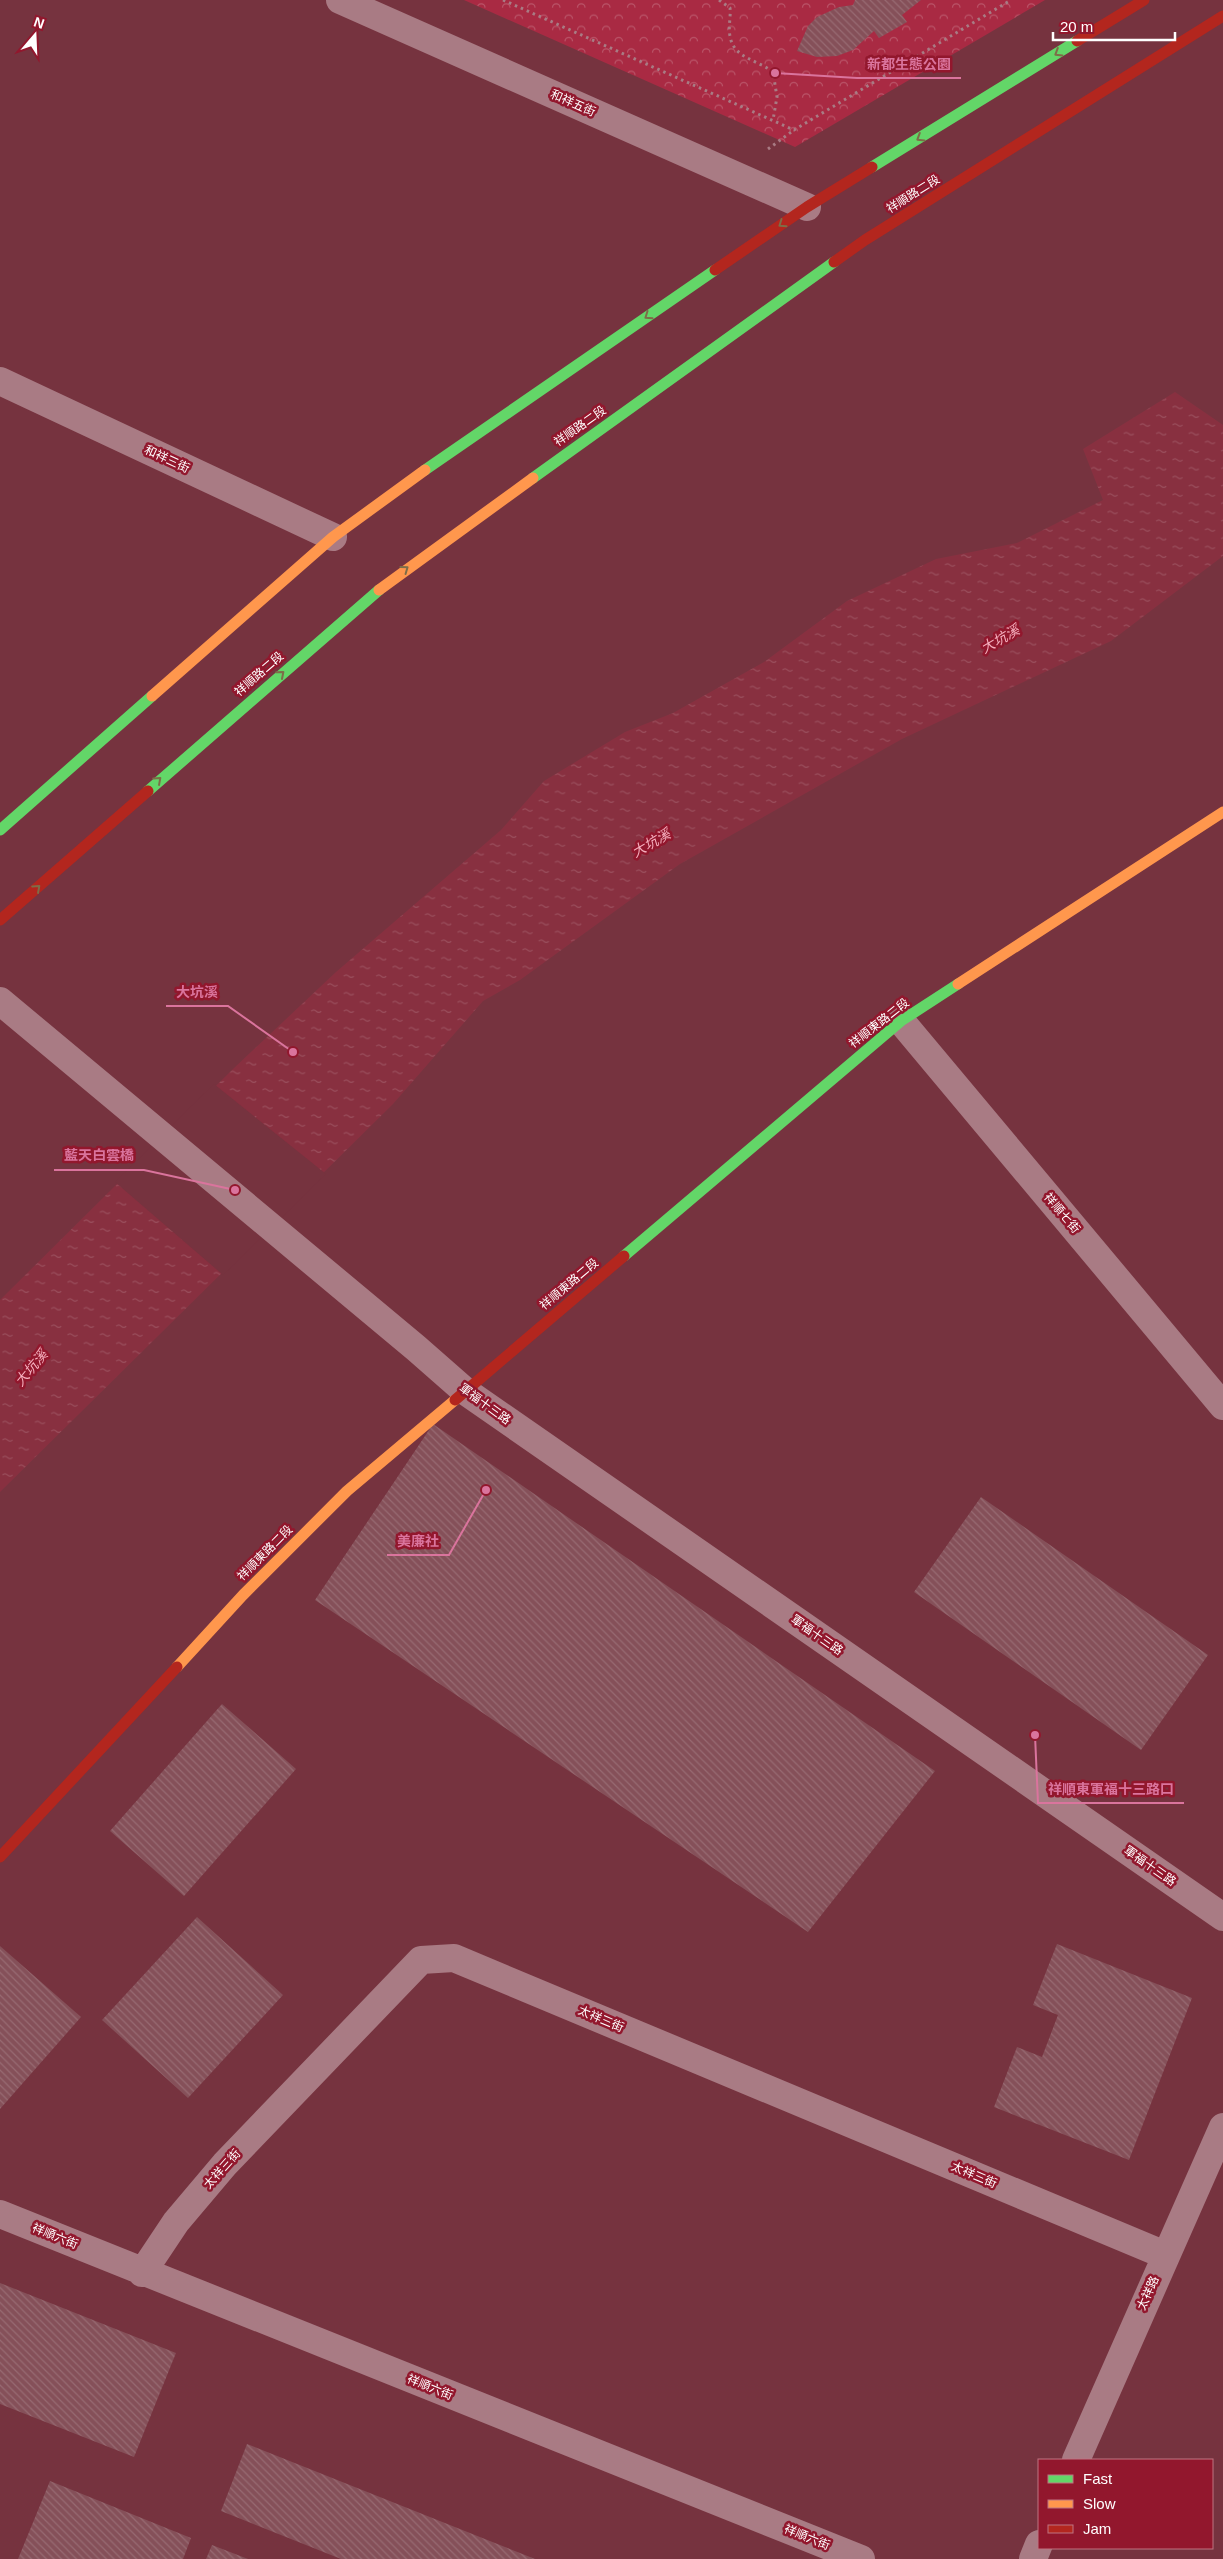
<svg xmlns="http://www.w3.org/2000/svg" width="1223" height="2559" font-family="Helvetica,'Noto Sans TC',sans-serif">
<defs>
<pattern id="forest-crowns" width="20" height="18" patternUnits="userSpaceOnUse" patternTransform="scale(1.25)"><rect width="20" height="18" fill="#a92a43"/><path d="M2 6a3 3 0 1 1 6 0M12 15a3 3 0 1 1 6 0" fill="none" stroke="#ba5569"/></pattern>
<pattern id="water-ripples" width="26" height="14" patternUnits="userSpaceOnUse" patternTransform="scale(1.25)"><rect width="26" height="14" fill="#883040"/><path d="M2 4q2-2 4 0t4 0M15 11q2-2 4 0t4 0" fill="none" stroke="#9a4f5d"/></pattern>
<pattern id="building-back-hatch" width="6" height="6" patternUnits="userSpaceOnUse" patternTransform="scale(1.25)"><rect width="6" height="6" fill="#855059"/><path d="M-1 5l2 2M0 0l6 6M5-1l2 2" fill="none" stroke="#976a72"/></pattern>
</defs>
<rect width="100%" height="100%" fill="#76333f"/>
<!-- forest -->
<path fill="url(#forest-crowns)" d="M464,0H1045L795,147Z"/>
<!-- water -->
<path fill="url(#water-ripples)" d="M1175,392L1223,425V556L1111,641L902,739L680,864L520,980L483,1001L393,1104L0,1492V1300L233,1069L336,972L501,830L544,781L625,732L673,713L764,662L847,601L936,559L1017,543L1103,500L1083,449Z"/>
<!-- pier -->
<path fill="#76333f" d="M214,1084L326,1174L223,1275L115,1182Z"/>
<!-- building -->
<path fill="url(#building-back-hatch)" d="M855,0H921L902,15L907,22L879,38L874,31L853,50L837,56L817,57L797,51L808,26L817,17L839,7L853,5Z
M433,1424L935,1771L808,1932L315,1600Z
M981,1497L1208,1655L1141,1750L914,1592Z
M222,1704L296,1769L184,1896L110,1831Z
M197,1917L283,1995L188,2098L102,2020Z
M1057,1944L1192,1998L1129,2160L994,2107L1017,2047L1042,2057L1058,2015L1033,2005Z
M0,1946L81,2017L0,2109Z
M0,2283L176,2353L134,2457L0,2404Z
M247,2444L535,2559H341L221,2511Z
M50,2481L191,2538L183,2559H18Z
M212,2545L248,2559H206Z"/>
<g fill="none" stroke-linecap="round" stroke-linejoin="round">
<!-- path -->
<path stroke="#a97b84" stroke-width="3" stroke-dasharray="2.5 4" stroke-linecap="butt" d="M503,0L794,130L1011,0
M719,0L730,8C731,17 728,27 730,36C733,58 758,60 773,72L777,97L773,120
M768,149L794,130"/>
<!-- street -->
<path stroke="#a97b84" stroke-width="28" d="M340,0L807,207
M0,381L333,537
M0,1001L416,1348L465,1391L1223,1917
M901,1021L1223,1406
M0,2214L861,2559
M142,2273L176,2222L225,2164L421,1960L454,1958L1165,2255
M1076,2460L1223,2127
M1033,2559L1039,2544"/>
<!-- fast -->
<path stroke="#63d668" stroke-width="11" d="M872,167L1077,41
M425,470L715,270
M533,478L834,262
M148,791L379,590
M0,830L152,696
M624,1256L901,1021L958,984"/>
<!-- slow -->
<path stroke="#ff974d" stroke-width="11" d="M379,590L533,478
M152,696L333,537L425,470
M958,984L1223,812
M177,1667L243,1595L347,1491L455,1400"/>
<!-- jam -->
<path stroke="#b3261e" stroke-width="11" d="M1077,41L1144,0
M834,262L865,240L1223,16
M715,270L807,207L872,167
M0,920L148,791
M455,1400L624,1256
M0,1857L177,1667"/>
</g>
<!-- one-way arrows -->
<defs><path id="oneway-chevron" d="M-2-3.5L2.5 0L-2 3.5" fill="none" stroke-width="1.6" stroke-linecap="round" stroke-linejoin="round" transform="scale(1.25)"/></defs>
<g stroke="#7d6d48">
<use href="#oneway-chevron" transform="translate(1058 53) rotate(148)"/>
<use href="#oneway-chevron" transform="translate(920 138) rotate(148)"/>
<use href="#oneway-chevron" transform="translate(782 224) rotate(145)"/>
<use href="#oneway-chevron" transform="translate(648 316) rotate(145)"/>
<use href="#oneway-chevron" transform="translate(405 569) rotate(-36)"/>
<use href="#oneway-chevron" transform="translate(281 674) rotate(-41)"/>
<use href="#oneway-chevron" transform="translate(158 780) rotate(-42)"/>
<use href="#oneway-chevron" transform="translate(37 888) rotate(-42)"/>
</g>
<g text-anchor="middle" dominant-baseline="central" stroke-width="5" stroke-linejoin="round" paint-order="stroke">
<!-- street labels -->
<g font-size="12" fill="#fff" stroke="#92172d">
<text transform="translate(573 103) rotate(24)">和祥五街</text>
<text transform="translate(913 194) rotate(-32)">祥順路二段</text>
<text transform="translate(580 426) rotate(-35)">祥順路二段</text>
<text transform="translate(167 459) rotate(25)">和祥三街</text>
<text transform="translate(259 674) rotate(-41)">祥順路二段</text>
<text transform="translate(879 1023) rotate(-38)">祥順東路二段</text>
<text transform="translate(1062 1213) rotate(50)">祥順七街</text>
<text transform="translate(569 1284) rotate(-40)">祥順東路二段</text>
<text transform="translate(485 1404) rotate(36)">軍福十三路</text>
<text transform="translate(265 1553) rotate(-45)">祥順東路二段</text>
<text transform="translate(817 1635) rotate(35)">軍福十三路</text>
<text transform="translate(1150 1866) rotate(35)">軍福十三路</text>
<text transform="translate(601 2019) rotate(23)">太祥三街</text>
<text transform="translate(222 2169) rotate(-48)">太祥三街</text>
<text transform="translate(974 2175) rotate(23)">太祥三街</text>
<text transform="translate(55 2236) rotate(22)">祥順六街</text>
<text transform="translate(1148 2293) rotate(-66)">太祥路</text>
<text transform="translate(430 2387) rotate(22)">祥順六街</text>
<text transform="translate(807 2537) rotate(22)">祥順六街</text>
</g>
<!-- water labels -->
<g font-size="14" font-style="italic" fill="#f7b2c0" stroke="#92172d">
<text transform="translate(1000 639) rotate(-30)">大坑溪</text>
<text transform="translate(651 843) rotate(-30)">大坑溪</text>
<text transform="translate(31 1368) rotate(-50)">大坑溪</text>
</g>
</g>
<!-- callouts -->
<path fill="none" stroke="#da749d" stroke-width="2" d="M775 73L857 78H961M293 1052L228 1006H166M235 1190L144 1170H54M486 1490L449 1555H387M1035 1735L1038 1803H1184"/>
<g fill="#da749d" stroke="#92172d" stroke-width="2">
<circle cx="775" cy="73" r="5"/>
<circle cx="293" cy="1052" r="5"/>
<circle cx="235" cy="1190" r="5"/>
<circle cx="486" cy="1490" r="5"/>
<circle cx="1035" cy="1735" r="5"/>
</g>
<g font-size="14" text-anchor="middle" font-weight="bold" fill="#da749d" stroke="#92172d" stroke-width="5" stroke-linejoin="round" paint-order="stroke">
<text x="909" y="69">新都生態公園</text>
<text x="197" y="997">大坑溪</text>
<text x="99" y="1160">藍天白雲橋</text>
<text x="418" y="1546">美廉社</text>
<text x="1111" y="1794">祥順東軍福十三路口</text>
</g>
<!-- legend -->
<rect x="1038" y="2459" width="175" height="90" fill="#92172d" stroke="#be7481"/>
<rect x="1048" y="2475" width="25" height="8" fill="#63d668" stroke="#be7481"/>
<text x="1083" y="2484" font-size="15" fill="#ffffff">Fast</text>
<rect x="1048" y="2500" width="25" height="8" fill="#ff974d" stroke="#be7481"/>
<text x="1083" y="2509" font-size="15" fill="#ffffff">Slow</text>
<rect x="1048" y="2525" width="25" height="8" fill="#b3261e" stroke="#be7481"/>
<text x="1083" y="2534" font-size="15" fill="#ffffff">Jam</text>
<!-- north arrow -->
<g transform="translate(35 35) rotate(19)" stroke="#92172d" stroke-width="4" paint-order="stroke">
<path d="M0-4L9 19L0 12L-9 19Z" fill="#ffffff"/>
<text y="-8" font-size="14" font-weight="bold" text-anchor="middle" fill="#ffffff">N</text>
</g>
<!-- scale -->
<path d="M1053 32v8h122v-8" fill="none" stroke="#ffffff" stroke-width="2.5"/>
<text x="1060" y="32" font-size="15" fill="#ffffff" stroke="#92172d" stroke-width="4" paint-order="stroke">20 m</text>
</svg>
